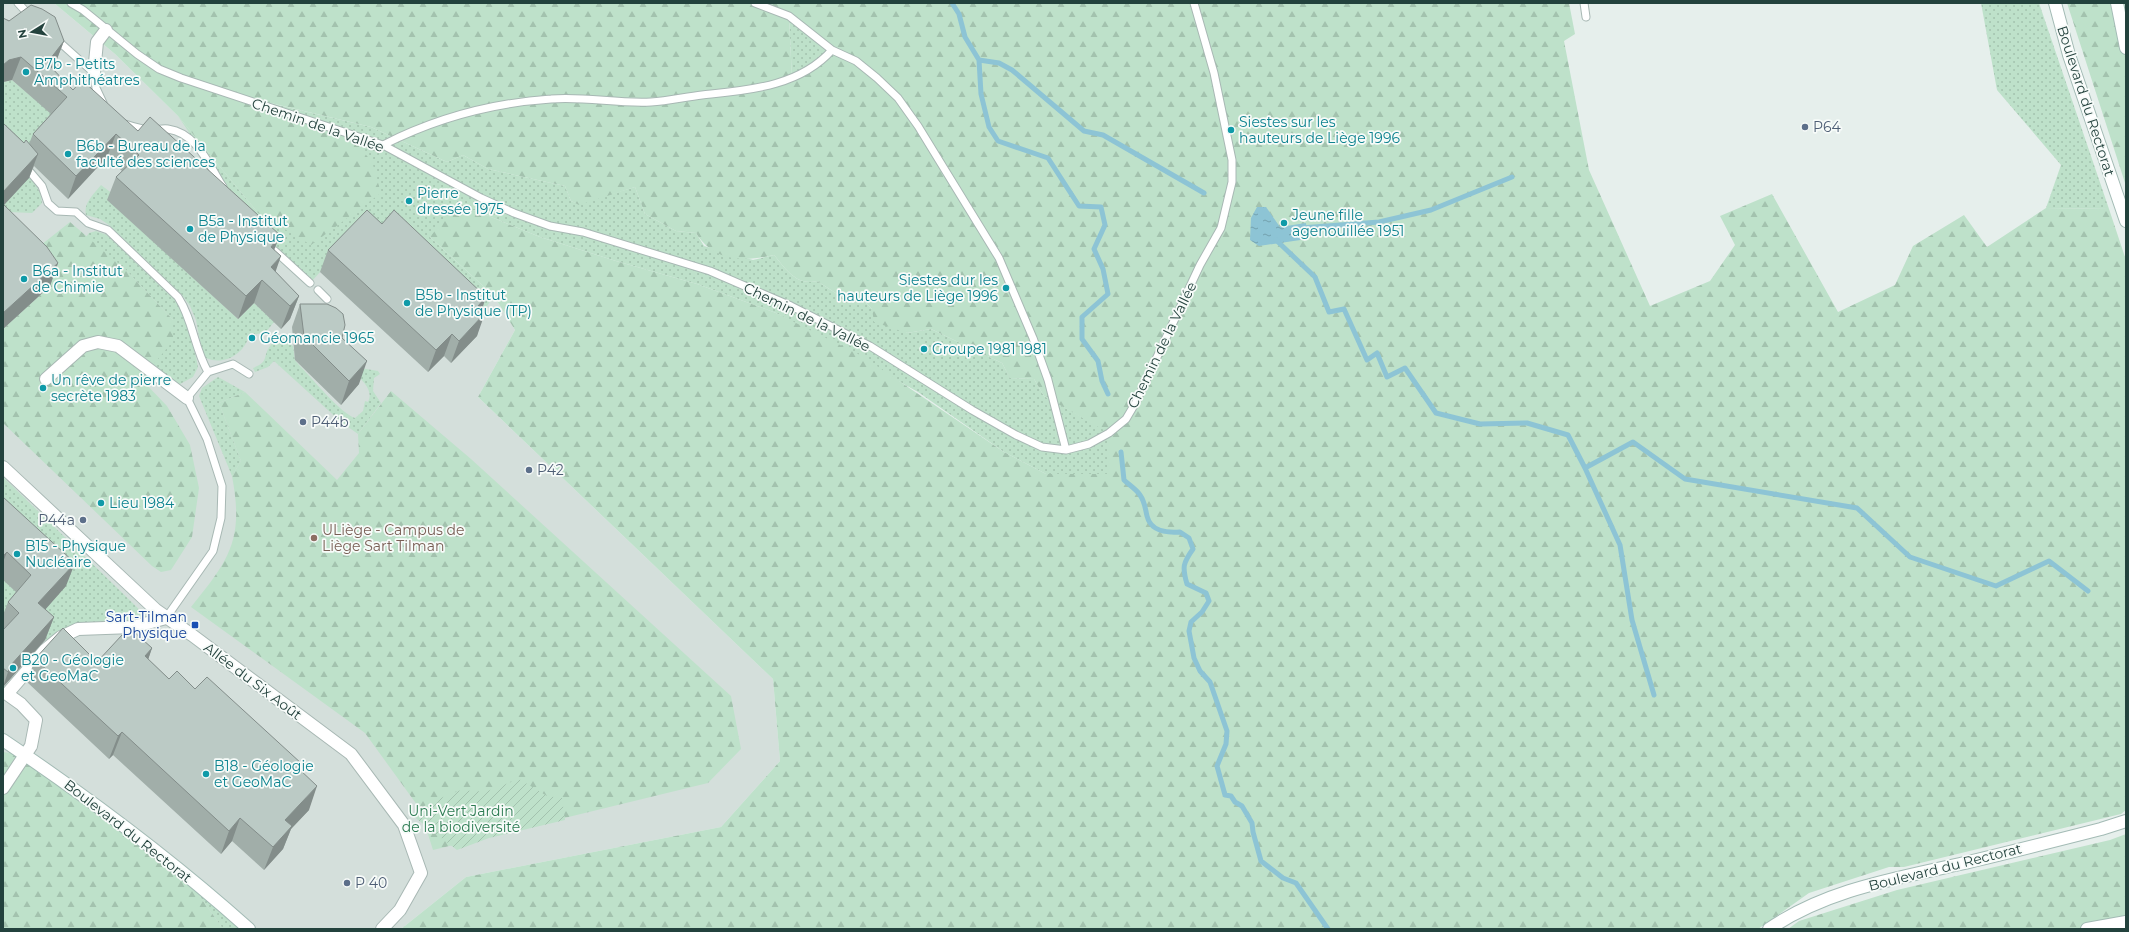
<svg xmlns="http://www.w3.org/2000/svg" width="2129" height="932" font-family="Montserrat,sans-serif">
<defs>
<pattern id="grass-dots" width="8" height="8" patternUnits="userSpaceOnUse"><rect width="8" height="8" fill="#bee1ca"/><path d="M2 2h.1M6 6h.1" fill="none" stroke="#a3c2ae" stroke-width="1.8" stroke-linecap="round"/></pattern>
<pattern id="forest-firs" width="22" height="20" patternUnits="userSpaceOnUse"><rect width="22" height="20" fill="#bee1ca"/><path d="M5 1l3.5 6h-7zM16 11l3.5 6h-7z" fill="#a3c2ae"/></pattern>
<pattern id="garden-furrows" width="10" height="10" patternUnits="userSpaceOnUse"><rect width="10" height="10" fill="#bee1ca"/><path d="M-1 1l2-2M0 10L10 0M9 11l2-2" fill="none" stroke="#a3c2ae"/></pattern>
<pattern id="water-ripples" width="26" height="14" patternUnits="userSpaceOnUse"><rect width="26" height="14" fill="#8dc4d5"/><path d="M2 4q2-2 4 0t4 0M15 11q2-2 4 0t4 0" fill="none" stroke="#73a1ae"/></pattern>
</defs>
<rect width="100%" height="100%" fill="#e6efec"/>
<!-- built -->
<path fill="#d4dfdb" d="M3,3H54L115,54L178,116L258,213L494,296L515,330L478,397L773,679L780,761L721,827L466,877L401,929H3Z"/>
<!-- grass -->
<path fill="url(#grass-dots)" d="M1981,3H2039L2109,209L2046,208L2061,165L1997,90Z
M789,16L832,50L792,79Z
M12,80L59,120L24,157L3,138V82Z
M215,90L371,127L447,162L463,155L488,169L565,186L571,201L578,204L635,187L645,214L676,231L696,233L704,246L753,260L774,255C786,269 796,286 817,281L851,303L863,300L872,309L907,333L931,329L1002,363L1010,378L1034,379L1044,396L1109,432V474H1046L1004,452L918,392L776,313L697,284L616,261L540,237L474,210L430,237L494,296L478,319L331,260L312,281L247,219L178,116L258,213Z
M25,169L40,192L42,203L32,213L8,212L3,206Z
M101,185L113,194L108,200L238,319L254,303L274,322L266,332L249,336C244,354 224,366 206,358L202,352L196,320L190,306L182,295L109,225L100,219L86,215C83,203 94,194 101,185Z
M96,231L107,235L177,302L185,319L196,357L198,367L193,377L180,384L173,383L152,366L173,320L126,270L86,237L89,233Z
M279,336L293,346L295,360L299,365C312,378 340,413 355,418L363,411L365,401L368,402C376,387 353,372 343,365L378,371L380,374L374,378L373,391L381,403L358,434L341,422L274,361L268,367L255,372L253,368C270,361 262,357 270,346C272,342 276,339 279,336Z
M218,377L245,392L219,403L241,461L232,476L199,396L202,388Z
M3,477L146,616L131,623L47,642L12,611L3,621V580L41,614L3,528Z
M182,871L241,929H223Z"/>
<!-- forest -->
<path fill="url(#forest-firs)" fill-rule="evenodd" d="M54,3H1569L1575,34L1564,41L1589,170L1650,306L1710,281L1735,245L1720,216L1772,194L1838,312L1895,285L1913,246L1964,215L1987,247L2046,208L2109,209L2126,260V810L2121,814L1904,867H1889L1809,893L1758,929H401L466,877L721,827L780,761L773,679L478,397L515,330L494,296L430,237L450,212L474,210L540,237L616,261L697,284L776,313L862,356L1004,452L1046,474H1109V433L1044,396L1034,379L1010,378L1002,363L931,329L907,333L874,322L872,309L863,300L851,303L817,281C796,286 786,269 774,255C744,262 714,262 696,233L676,231L645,214L635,187L579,205L571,201L565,186L488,169L463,155L447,162L371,127L220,91L357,144L372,162L381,193L311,245L258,213L178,116L115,54ZM789,17L832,50L792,79Z
M2067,3H2126V186Z
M70,222L126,270L173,320V341L152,366L143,381L167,406L190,445L199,488L192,537L171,570L161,572L152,566L3,423V329L50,286L41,245Z
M391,391L471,459L731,696L741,749L708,783L433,850L420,809L365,733L191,607C230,559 244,539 232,476L241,461L219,403L245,392L337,480L359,453L358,434Z
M3,752L25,755L182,871L223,929H3Z
M2126,834V929H1788L1799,921L1897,890L2110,840Z"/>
<!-- garden -->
<path fill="url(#garden-furrows)" d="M519,779L547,796L562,798L565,820L489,838L457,850L413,816L428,803L461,790L485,792Z"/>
<!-- water -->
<path fill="url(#water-ripples)" d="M1257,207H1266L1280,227L1306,223L1307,239L1259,246L1250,240L1251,218Z"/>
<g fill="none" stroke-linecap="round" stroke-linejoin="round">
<!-- stream -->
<path stroke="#8dc4d5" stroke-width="5" d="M952,3L959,14L965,37L979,60L981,94L989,127L998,141L1048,158L1079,206L1101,207L1105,225L1094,249L1103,269L1108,294L1082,317V339L1098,361L1102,381L1108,394
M979,60L999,63L1012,70L1084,131L1103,135L1204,193
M1301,228L1379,222L1431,210L1512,177
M1276,240L1315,277L1329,312L1344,309L1367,360L1377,353L1387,377L1405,368L1436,413L1480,424L1527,423L1568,435L1585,468L1633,442L1685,479L1857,508L1910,557L1996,586L2049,561L2088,591
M1121,452L1124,480C1129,485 1136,489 1140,495C1145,502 1145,508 1147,516C1151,532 1167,533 1180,532L1189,538L1193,549C1183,563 1182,567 1187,584L1206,593L1209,601L1202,612L1191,622L1189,631L1194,658L1200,671L1210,682L1227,731L1226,744L1217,766L1225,795L1231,796L1235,802L1242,806L1252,823L1253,832L1261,861L1283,878L1296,883L1328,929
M1585,468L1620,545L1632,620L1654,695"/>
<!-- lane casing -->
<g stroke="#a8b8b4" stroke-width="9">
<path id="lane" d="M18,3L31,17
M71,3L83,10L137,54L159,69L181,78L383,145L481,198L514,213L550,226L583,232L710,271L791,306L870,346L972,410L1016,435L1042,447L1066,450L1089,444L1109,433L1126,419L1136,402L1200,265L1221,228L1232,182V160L1214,73L1194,3
M755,3L789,16L832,50L856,61L877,78L898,98L918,126L999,258L1033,338L1048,380L1066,450
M1584,3L1586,17
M56,39L94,73L96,88L103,103
M125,124C134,127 143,130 152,130C157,130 163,128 168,129C197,133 209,165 223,187
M383,145C436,118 492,103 551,99C584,96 618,104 651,102C668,101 685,97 702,95C748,90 799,87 832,50
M25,166L42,186L48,203L57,211L76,212L88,223L108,230L178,297C193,320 194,348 208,372
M275,251L310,283
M318,290L327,299
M166,618L213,551L221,518L222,486L207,439L187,398L208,372L233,364L249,374"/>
</g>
<!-- street casing -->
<g stroke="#a8b8b4" stroke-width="14">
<path id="street" d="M94,73L97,42L106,30
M46,379L83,346L98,342L118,346L187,398
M3,467L156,610L192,635L351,754L404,825L421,873L400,910L382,929
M3,788L31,746L36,720L21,704L7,694L45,650L61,637L78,629L133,627L166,618"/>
</g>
<!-- secondary casing -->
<g stroke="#a3bbb5" stroke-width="14">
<path id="secondary" d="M2055,3L2069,55L2126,221
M2117,3L2126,48
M3,740C89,798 172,860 249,929
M1769,929C1826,890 1894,879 1960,864C2007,853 2054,841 2101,829L2126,821
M2087,929L2126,922"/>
</g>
<!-- lane -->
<use href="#lane" stroke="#fff" stroke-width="7"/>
<!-- street -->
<use href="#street" stroke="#fff" stroke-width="12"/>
<!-- secondary -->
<use href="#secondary" stroke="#fff" stroke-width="12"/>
</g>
<!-- wall -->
<path fill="#a1aea9" d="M3,18L64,41L55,64L52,68L73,90L138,131L275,250V272L299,296L290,319L281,329L254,303L238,319L107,200L116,177L122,171L107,157L68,199L34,166L29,178L4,205L58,263L50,286L3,329V123L24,143L29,144L33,134L51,114L12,80L3,82Z
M382,224L486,297L482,310L477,336L451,363L444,356L428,372L320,272L328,250Z
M300,304L342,338L359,384L341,405L295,360L292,327Z
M3,497L66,586L45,609L54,617L45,640L3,687V615L8,602L16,592L3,580Z
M125,638L152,648L148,659L169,679L195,689L302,764L300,770L309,810L291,829L283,849L264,870L232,841L221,854L113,755L109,759L27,682L35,659L97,662Z"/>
<!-- shaded-wall -->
<path fill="#838d8a" d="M64,41L55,64L45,78L47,63Z
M21,57L12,80L3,82V65L9,60Z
M116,134L107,157L68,199L76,176Z
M38,154L29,178L3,206V192Z
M280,235L271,258V247Z
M281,256L273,279L271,267Z
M58,263L50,286L3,329V313Z
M262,280L254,303L238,319L246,296Z
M299,296L290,319L281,329L290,306Z
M486,297L478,319V306Z
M485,313L477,336L451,363L459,341Z
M452,334L444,356L428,372L436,350Z
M367,361L359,384L341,405L349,381Z
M7,552L3,562V556Z
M75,563L66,586L30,627L38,603Z
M54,617L45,640L3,687L10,666Z
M152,648L144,672L145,656Z
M122,732L113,755L109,759L118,736Z
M317,786L309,810L291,829L283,849L264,870L273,847L285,820Z
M240,818L232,841L221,854L229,831Z"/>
<!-- building -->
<path fill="#bbcac5" stroke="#838d8a" d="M31,5L42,9L55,17L64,41L47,63L73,90L82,80L138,131L150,117L280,235L271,247L281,256L271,267L299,296L290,306L262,280L246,296L116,177L139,155L116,134L76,176L33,134L67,97L21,57L9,60L3,65V18L9,21Z
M3,123L24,143L26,140L38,154L3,192Z
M3,204L47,247L58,263L3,313Z
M367,210L382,224L394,210L486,297L478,306L485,313L459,341L452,334L436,350L328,250Z
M300,304H327L336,308L343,314L345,325L342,338L367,361L349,381L304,336Z
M3,497L75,563L38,603L54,617L10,666L8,672L3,668V630L19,613L8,602L31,575L7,552L3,556Z
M63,628L97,662L122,635L125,638L133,631L152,648L145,656L169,679L177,671L195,689L207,677L302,764L298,768L317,786L285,820L292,826L273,847L240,818L229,831L122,732L118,736L35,659Z"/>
<!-- markers -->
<g fill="#0f9aa8" stroke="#f7fbf9" stroke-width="1.5">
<circle cx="26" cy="72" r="4"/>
<circle cx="1231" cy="130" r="4"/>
<circle cx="68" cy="154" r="4"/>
<circle cx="409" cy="201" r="4"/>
<circle cx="1284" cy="223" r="4"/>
<circle cx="190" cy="229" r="4"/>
<circle cx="24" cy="279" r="4"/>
<circle cx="1006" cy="288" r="4"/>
<circle cx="407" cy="303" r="4"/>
<circle cx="252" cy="338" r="4"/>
<circle cx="924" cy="349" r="4"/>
<circle cx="43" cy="388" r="4"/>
<circle cx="101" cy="503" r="4"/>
<circle cx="17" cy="554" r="4"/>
<circle cx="13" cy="668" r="4"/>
<circle cx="206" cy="774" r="4"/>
</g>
<g fill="#5c6f8a" stroke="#f7fbf9" stroke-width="1.5">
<circle cx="1805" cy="127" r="4"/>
<circle cx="303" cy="422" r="4"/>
<circle cx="529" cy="470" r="4"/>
<circle cx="83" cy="520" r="4"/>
<circle cx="347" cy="883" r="4"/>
</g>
<circle fill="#8d6e63" stroke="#f7fbf9" stroke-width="1.5" cx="314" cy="538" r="4"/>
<rect fill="#1a4fb4" stroke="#f7fbf9" stroke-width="1.5" x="191" y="621" width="8" height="8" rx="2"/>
<g text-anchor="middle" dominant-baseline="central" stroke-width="3.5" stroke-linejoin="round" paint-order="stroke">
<!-- culture labels -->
<g font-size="14" fill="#0d838f" stroke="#f7fbf9" text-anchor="start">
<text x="34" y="64">B7b - Petits<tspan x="34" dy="16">Amphithéatres</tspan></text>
<text x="1239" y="122">Siestes sur les<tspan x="1239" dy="16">hauteurs de Liège 1996</tspan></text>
<text x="76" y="146">B6b - Bureau de la<tspan x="76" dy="16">faculté des sciences</tspan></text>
<text x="417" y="193">Pierre<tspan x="417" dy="16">dressée 1975</tspan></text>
<text x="1292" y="215">Jeune fille<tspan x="1292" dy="16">agenouillée 1951</tspan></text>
<text x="198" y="221">B5a - Institut<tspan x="198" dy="16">de Physique</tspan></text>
<text x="32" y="271">B6a - Institut<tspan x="32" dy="16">de Chimie</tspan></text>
<text x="998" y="280" text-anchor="end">Siestes dur les<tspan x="998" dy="16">hauteurs de Liège 1996</tspan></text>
<text x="415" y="295">B5b - Institut<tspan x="415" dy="16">de Physique (TP)</tspan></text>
<text x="260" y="338">Géomancie 1965</text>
<text x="932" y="349">Groupe 1981 1981</text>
<text x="51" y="380">Un rêve de pierre<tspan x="51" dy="16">secrète 1983</tspan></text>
<text x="109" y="503">Lieu 1984</text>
<text x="25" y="546">B15 - Physique<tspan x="25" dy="16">Nucléaire</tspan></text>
<text x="21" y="660">B20 - Géologie<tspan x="21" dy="16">et GeoMaC</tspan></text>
<text x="214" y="766">B18 - Géologie<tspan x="214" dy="16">et GeoMaC</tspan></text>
</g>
<!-- street labels -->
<g font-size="14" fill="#23423d" stroke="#f7fbf9">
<text transform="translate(2086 101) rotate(72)">Boulevard du Rectorat</text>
<text transform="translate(318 125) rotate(19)">Chemin de la Vallée</text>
<text transform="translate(807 317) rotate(26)">Chemin de la Vallée</text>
<text transform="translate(1162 345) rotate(-64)">Chemin de la Vallée</text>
<text transform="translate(253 681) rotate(37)">Allée du Six Août</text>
<text transform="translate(128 831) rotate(38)">Boulevard du Rectorat</text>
<text transform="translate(1945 867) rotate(-14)">Boulevard du Rectorat</text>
</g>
<!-- service labels -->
<g font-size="14" fill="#4e5e75" stroke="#f7fbf9" text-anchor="start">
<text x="1813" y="127">P64</text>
<text x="311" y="422">P44b</text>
<text x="537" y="470">P42</text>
<text x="75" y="520" text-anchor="end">P44a</text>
<text x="355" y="883">P 40</text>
</g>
<!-- education labels -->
<g font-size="14" fill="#785e54" stroke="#f7fbf9" text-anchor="start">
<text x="322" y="530">ULiège - Campus de<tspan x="322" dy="16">Liège Sart Tilman</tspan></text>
</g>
<!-- transit labels -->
<g font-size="14" fill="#164399" stroke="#f7fbf9" text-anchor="end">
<text x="187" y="617">Sart-Tilman<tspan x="187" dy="16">Physique</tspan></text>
</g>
<!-- park labels -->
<g font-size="14" fill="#2b7b51" stroke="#f7fbf9">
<text x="461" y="811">Uni-Vert Jardin<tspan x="461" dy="16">de la biodiversité</tspan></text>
</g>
</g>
<!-- border -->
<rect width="2129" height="932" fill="none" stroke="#23423d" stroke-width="8"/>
<!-- north arrow -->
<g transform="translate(32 32) rotate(259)" stroke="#f7fbf9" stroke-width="3" paint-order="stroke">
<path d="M0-3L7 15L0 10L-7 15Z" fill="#23423d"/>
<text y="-6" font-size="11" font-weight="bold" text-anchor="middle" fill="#23423d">N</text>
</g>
</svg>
